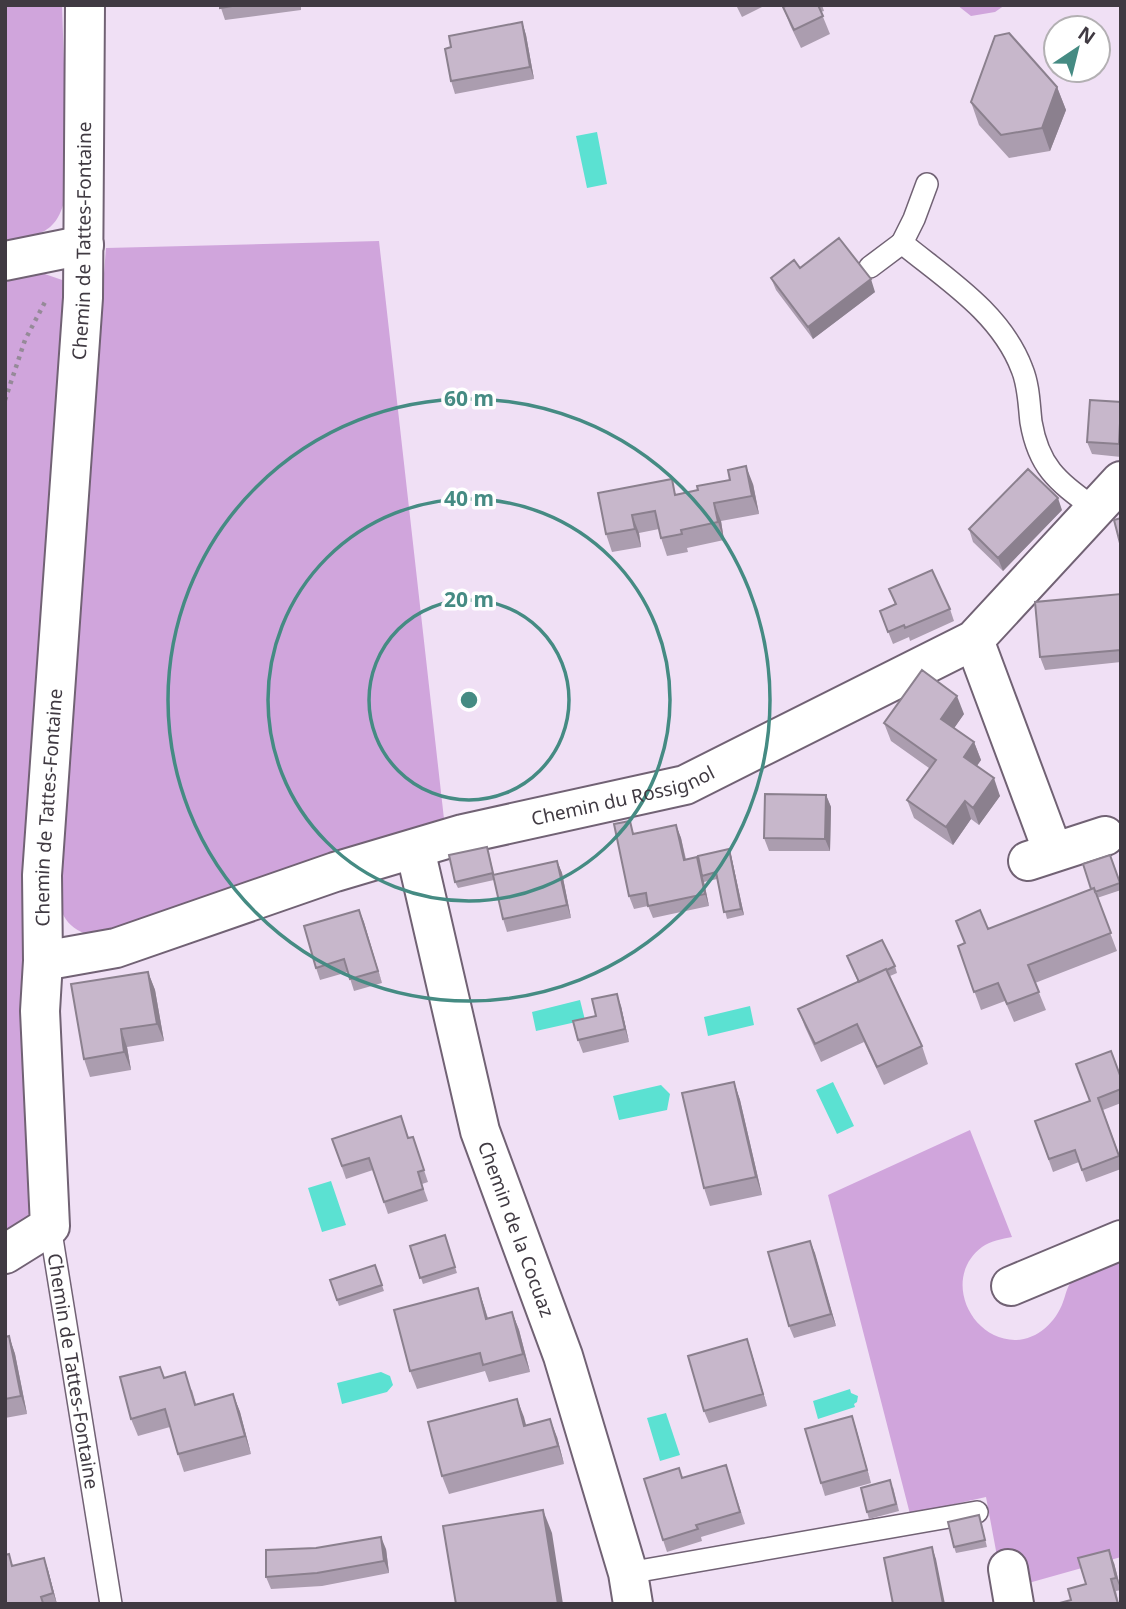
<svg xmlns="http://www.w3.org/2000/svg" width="1126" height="1609" font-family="'Noto Sans',sans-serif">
<rect width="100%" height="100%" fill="#f0e0f5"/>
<!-- green -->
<path fill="#d0a5dc" d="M5,5H62L68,182C61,228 50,234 5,243Z
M957,5H1005L995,12L971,16Z
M379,241L444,819L95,937C66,929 60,915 56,887L106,248Z
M39,272L68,282L40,1222L5,1240V280Z
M970,1130L1012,1237C1002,1239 990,1241 982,1247C942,1277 969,1339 1015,1340C1037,1340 1056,1322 1063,1302C1066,1294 1067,1285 1074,1279C1087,1268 1106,1261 1121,1252V1557L1025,1584L1018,1553L997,1556L986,1497L910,1514L828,1195Z"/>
<!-- water -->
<path fill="#5be1d2" d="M597,132L607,184L587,188L576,136Z
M580,1000L585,1020L536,1031L532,1012Z
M750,1006L754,1025L708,1036L704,1017Z
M833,1082L854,1126L837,1134L816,1090Z
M661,1085L670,1094L667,1110L619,1120L613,1096Z
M331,1181L346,1225L322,1232L308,1188Z
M381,1372L390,1376L393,1385L387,1392L342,1404L337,1383Z
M850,1389L851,1393L858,1396L857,1402L854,1404L855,1407L818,1419L813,1401Z
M666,1413L680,1455L660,1461L647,1418Z"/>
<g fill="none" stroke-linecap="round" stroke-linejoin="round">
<!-- service casing -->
<g stroke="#716274" stroke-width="24">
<g id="service">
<path d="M902,243L914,219L927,184"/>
<path d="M870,267L902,243C946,279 1001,313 1022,369C1029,386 1029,405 1031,422C1039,469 1059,482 1095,509"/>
<path id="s1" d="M50,1226L111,1604"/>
<path d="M628,1573L977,1512"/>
</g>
</g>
<!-- minor casing -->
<g stroke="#716274" stroke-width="42">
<g id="minor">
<path d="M5,261L84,245"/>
<path d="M974,640L1053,852"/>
<path id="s2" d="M415,849L480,1131L563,1356L628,1573L633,1604"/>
<path d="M1028,861L1105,836"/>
<path id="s3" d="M43,961L116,948L335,872L463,834L685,785L974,640L1121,481"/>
<path id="s4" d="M5,1254L50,1226L40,1011L43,961L42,875L83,298L85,5"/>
<path d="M1011,1286L1121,1240"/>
<path d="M1008,1569L1014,1604"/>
</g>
</g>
<!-- path -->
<path stroke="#958a98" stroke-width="4.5" stroke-dasharray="3.5 5" stroke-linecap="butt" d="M5,400L25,340L45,302"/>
<!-- service -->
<use href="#service" stroke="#fff" stroke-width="21"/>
<!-- minor -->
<use href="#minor" stroke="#fff" stroke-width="38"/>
</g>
<!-- wall -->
<path fill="#ab9daf" d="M220,5H301V10L225,20Z
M736,5H766L742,17Z
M788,5H822L824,11L821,12L830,34L801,48L790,25L783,7Z
M522,22L526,35L534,79L455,94L451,81V47Z
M1057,87L1066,110L1050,151L1009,158L979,125L971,102Z
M800,268L875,292L813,339L776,290L771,278Z
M1121,402V457L1092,454L1087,442Z
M753,484L759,514L721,521L724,540L687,548L688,552L667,556L661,538L659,529L639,533L641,547L612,552L606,534L598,493L677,494Z
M1062,510L1003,571L973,542L969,529Z
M889,589L950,609L954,621L910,641L909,637L893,644L880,611L895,604Z
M1121,594V662L1045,670L1040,657Z
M964,714L954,728L974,742L981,760L977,766L1000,796L979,825L971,819L953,845L914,818L907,800L929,768L891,741L884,723Z
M826,795L831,807L830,851H769L764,838Z
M676,825L681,838L686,859L731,855L744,915L727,919L717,879L704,882L709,906L653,918L648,906L634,909L629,896L635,834Z
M489,853L494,875L557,861L562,873L571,918L507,932L503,919L494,880L458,888L455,882Z
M1110,855L1121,885V890L1097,898L1117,951L1035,983L1046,1010L1014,1022L1005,1001L981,1010L958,946L965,943L988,929L1091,889Z
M359,910L382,983L354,991L348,972L320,980L316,968Z
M847,956L895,966L897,973L890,976L922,1046L928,1064L884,1085L864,1042L821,1062L805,1027L798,1009L858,982Z
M148,972L155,990L164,1041L127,1047L131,1070L90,1077L84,1059Z
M621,1006L629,1042L583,1053L578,1040L596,1016Z
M1121,1078V1103L1103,1110L1121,1160V1169L1086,1182L1079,1162L1053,1172L1035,1121L1090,1101Z
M734,1082L740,1100L762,1195L710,1206L704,1188Z
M413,1137L428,1182L422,1184L428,1201L388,1214L373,1170L346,1179L332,1139L409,1138Z
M445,1235L457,1273L423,1284L410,1246Z
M810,1241L836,1326L794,1338L789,1326Z
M375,1265L384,1291L339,1306L330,1280Z
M478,1288L488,1318L512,1312L519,1330L530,1372L489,1382L485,1371L417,1389L410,1371Z
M9,1336L15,1354L27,1414L5,1418V1337Z
M751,1351L767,1406L709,1423L704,1411Z
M164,1378L192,1390L196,1404L233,1394L240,1412L251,1454L184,1472L178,1454L170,1427L138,1436L131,1419Z
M517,1399L526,1426L557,1437L564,1464L449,1494L442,1476Z
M852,1416L871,1483L825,1496L821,1483Z
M726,1465L745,1524L701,1537L702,1541L667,1552L663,1540L682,1478Z
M893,1487L899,1511L869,1519L867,1512Z
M981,1522L987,1547L956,1553L954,1547Z
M386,1549L389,1573L322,1586L271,1589L266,1577Z
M44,1558L48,1570L57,1604H5L13,1566Z
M1114,1563L1121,1590L1116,1591L1119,1604H1056L1071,1600L1086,1584Z"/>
<!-- shaded-wall -->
<path fill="#8b808e" d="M522,22L526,35L534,79L530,67Z
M1057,87L1066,110L1050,151L1042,128Z
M871,279L875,292L813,339L808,327Z
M1121,419V450L1119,444Z
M746,466L753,484L759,514L752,496Z
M1058,498L1062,510L1003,571L998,558Z
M714,503L721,521L724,540L718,522Z
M632,515L639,533L641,547L635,529Z
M957,696L964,714L948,737L941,719Z
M974,742L981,760L970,775L964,757Z
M994,778L1000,796L979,825L973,808Z
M826,795L831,807L830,851L825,839Z
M965,801L971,819L953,845L946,827Z
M676,825L681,838L688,872L684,860Z
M729,849L731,855L744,915L741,909Z
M697,857L704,882L709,906L705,894Z
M557,861L562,873L571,918L567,905Z
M359,910L364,922L382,983L378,971Z
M148,972L155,990L164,1041L157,1024Z
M617,994L621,1006L629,1042L625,1029Z
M121,1029L127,1047L131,1070L124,1052Z
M734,1082L740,1100L762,1195L756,1177Z
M810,1241L815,1253L836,1326L831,1314Z
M478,1288L484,1306L493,1337L486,1319Z
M512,1312L519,1330L530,1372L523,1354Z
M9,1336L15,1354L27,1414L21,1396Z
M747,1339L751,1351L767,1406L763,1394Z
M233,1394L240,1412L251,1454L245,1436Z
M517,1399L524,1417L531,1444L524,1426Z
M852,1416L856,1428L871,1483L867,1470Z
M550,1419L557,1437L564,1464L558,1446Z
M543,1510L552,1533L563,1604H558Z
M381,1537L386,1549L389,1573L384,1561Z
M932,1547L936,1559L945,1604H943Z
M1109,1550L1114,1563L1121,1590L1116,1578Z
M44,1558L48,1570L57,1604L53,1593Z"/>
<!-- building -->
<path fill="#c7b7cb" stroke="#8b808e" stroke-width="2" d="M220,5H238L220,8Z
M788,5H818L823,16L794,30L783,7Z
M522,22L530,67L451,81L445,49L451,47L449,36Z
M1009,33L1057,87L1042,128L1001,135L971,102L995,36Z
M839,238L871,279L808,327L771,278L794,260L800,268Z
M1090,400L1121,402L1119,444L1087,442Z
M746,466L752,496L714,503L718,522L681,530L682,534L661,538L655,511L632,515L635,529L606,534L598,493L672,479L675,495L698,490L697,486L730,480L728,470Z
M1028,469L1058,498L998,558L969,529Z
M1121,518V547L1114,520Z
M932,570L950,609L905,628L904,625L888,632L880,611L896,604L889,589Z
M1121,594V650L1040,657L1035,602Z
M922,670L957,696L941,719L974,742L964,757L994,778L973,808L965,801L946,827L907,800L936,760L884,723Z
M765,794L826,795L825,839L764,838Z
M630,821L633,834L676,825L684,860L697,857L705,894L648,906L646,893L629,896L614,824Z
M487,847L493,873L455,882L449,855Z
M729,849L741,909L724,912L716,872L702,876L698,856Z
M1110,855L1120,883L1095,892L1094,888L1091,889L1083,864Z
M557,861L567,905L503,919L493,875Z
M1094,888L1111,933L1028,965L1039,992L1007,1004L998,983L974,992L958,946L965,943L956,921L980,910L988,929Z
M359,910L378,971L350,979L344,959L316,968L304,926Z
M882,940L895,966L887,970L886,969L859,982L847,956Z
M886,969L922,1046L877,1067L857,1024L815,1044L798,1009Z
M148,972L157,1024L121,1029L124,1052L84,1059L71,984Z
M617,994L625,1029L578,1040L573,1021L596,1016L592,999Z
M1111,1051L1121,1078V1089L1098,1098L1119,1156L1082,1170L1075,1150L1049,1159L1035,1121L1090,1101L1076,1064Z
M734,1082L756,1177L704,1188L682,1093Z
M401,1116L408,1138L413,1137L424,1170L418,1172L423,1189L384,1202L369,1158L342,1166L332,1139Z
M445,1235L455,1267L420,1278L410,1246Z
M810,1241L831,1314L789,1326L768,1252Z
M375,1265L382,1285L337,1300L330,1280Z
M478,1288L486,1319L512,1312L523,1354L483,1365L480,1353L410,1371L394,1310Z
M9,1336L21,1396L5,1399V1337Z
M747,1339L763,1394L704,1411L688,1356Z
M160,1367L164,1378L185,1372L195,1405L233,1394L245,1436L178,1454L165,1409L131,1419L120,1377Z
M517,1399L524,1426L550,1419L558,1446L442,1476L428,1422Z
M852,1416L867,1470L821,1483L805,1429Z
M726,1465L740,1512L696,1525L698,1529L663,1540L644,1479L679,1468L682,1478Z
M890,1480L896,1504L867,1512L861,1488Z
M543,1510L558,1604H456L443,1526Z
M979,1515L985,1540L954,1547L948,1522Z
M381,1537L384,1561L317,1573L266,1577V1550L316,1548Z
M932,1547L943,1604H893L884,1558Z
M1109,1550L1116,1578L1111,1579L1118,1604H1056L1071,1600L1068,1589L1086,1584L1078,1558Z
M9,1554L12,1566L44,1558L53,1593L41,1597L43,1603L5,1604V1555Z"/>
<!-- distance rings -->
<g fill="none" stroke="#458b83" stroke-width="3.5">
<circle cx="469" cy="700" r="100"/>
<circle cx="469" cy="700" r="201"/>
<circle cx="469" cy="700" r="301"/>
</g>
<g text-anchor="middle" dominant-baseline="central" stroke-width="7" stroke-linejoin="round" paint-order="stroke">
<!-- street labels -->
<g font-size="19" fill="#403a42" stroke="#fff">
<text stroke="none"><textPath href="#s4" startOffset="1040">Chemin de Tattes-Fontaine</textPath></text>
<text stroke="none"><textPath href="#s3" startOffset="604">Chemin du Rossignol</textPath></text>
<text stroke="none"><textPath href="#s4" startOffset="472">Chemin de Tattes-Fontaine</textPath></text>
<text stroke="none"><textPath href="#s2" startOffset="394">Chemin de la Cocuaz</textPath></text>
<text stroke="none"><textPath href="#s1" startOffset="147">Chemin de Tattes-Fontaine</textPath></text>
</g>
</g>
<circle cx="469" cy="700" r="10" fill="#458b83" stroke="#fff" stroke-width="3.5"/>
<g font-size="21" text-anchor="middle" font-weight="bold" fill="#458b83" stroke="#fff" stroke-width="7" stroke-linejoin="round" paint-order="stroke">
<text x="469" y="406">60 m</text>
<text x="469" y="506">40 m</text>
<text x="469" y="607">20 m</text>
</g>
<!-- border -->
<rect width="1126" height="1609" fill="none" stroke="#403a42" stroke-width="14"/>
<!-- north arrow -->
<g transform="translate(1077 49) rotate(35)"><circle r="33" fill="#ffffff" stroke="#b3b0b3" stroke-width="2"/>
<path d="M0-5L12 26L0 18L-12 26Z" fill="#458b83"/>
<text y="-10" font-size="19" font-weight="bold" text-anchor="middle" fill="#403a42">N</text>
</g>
</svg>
